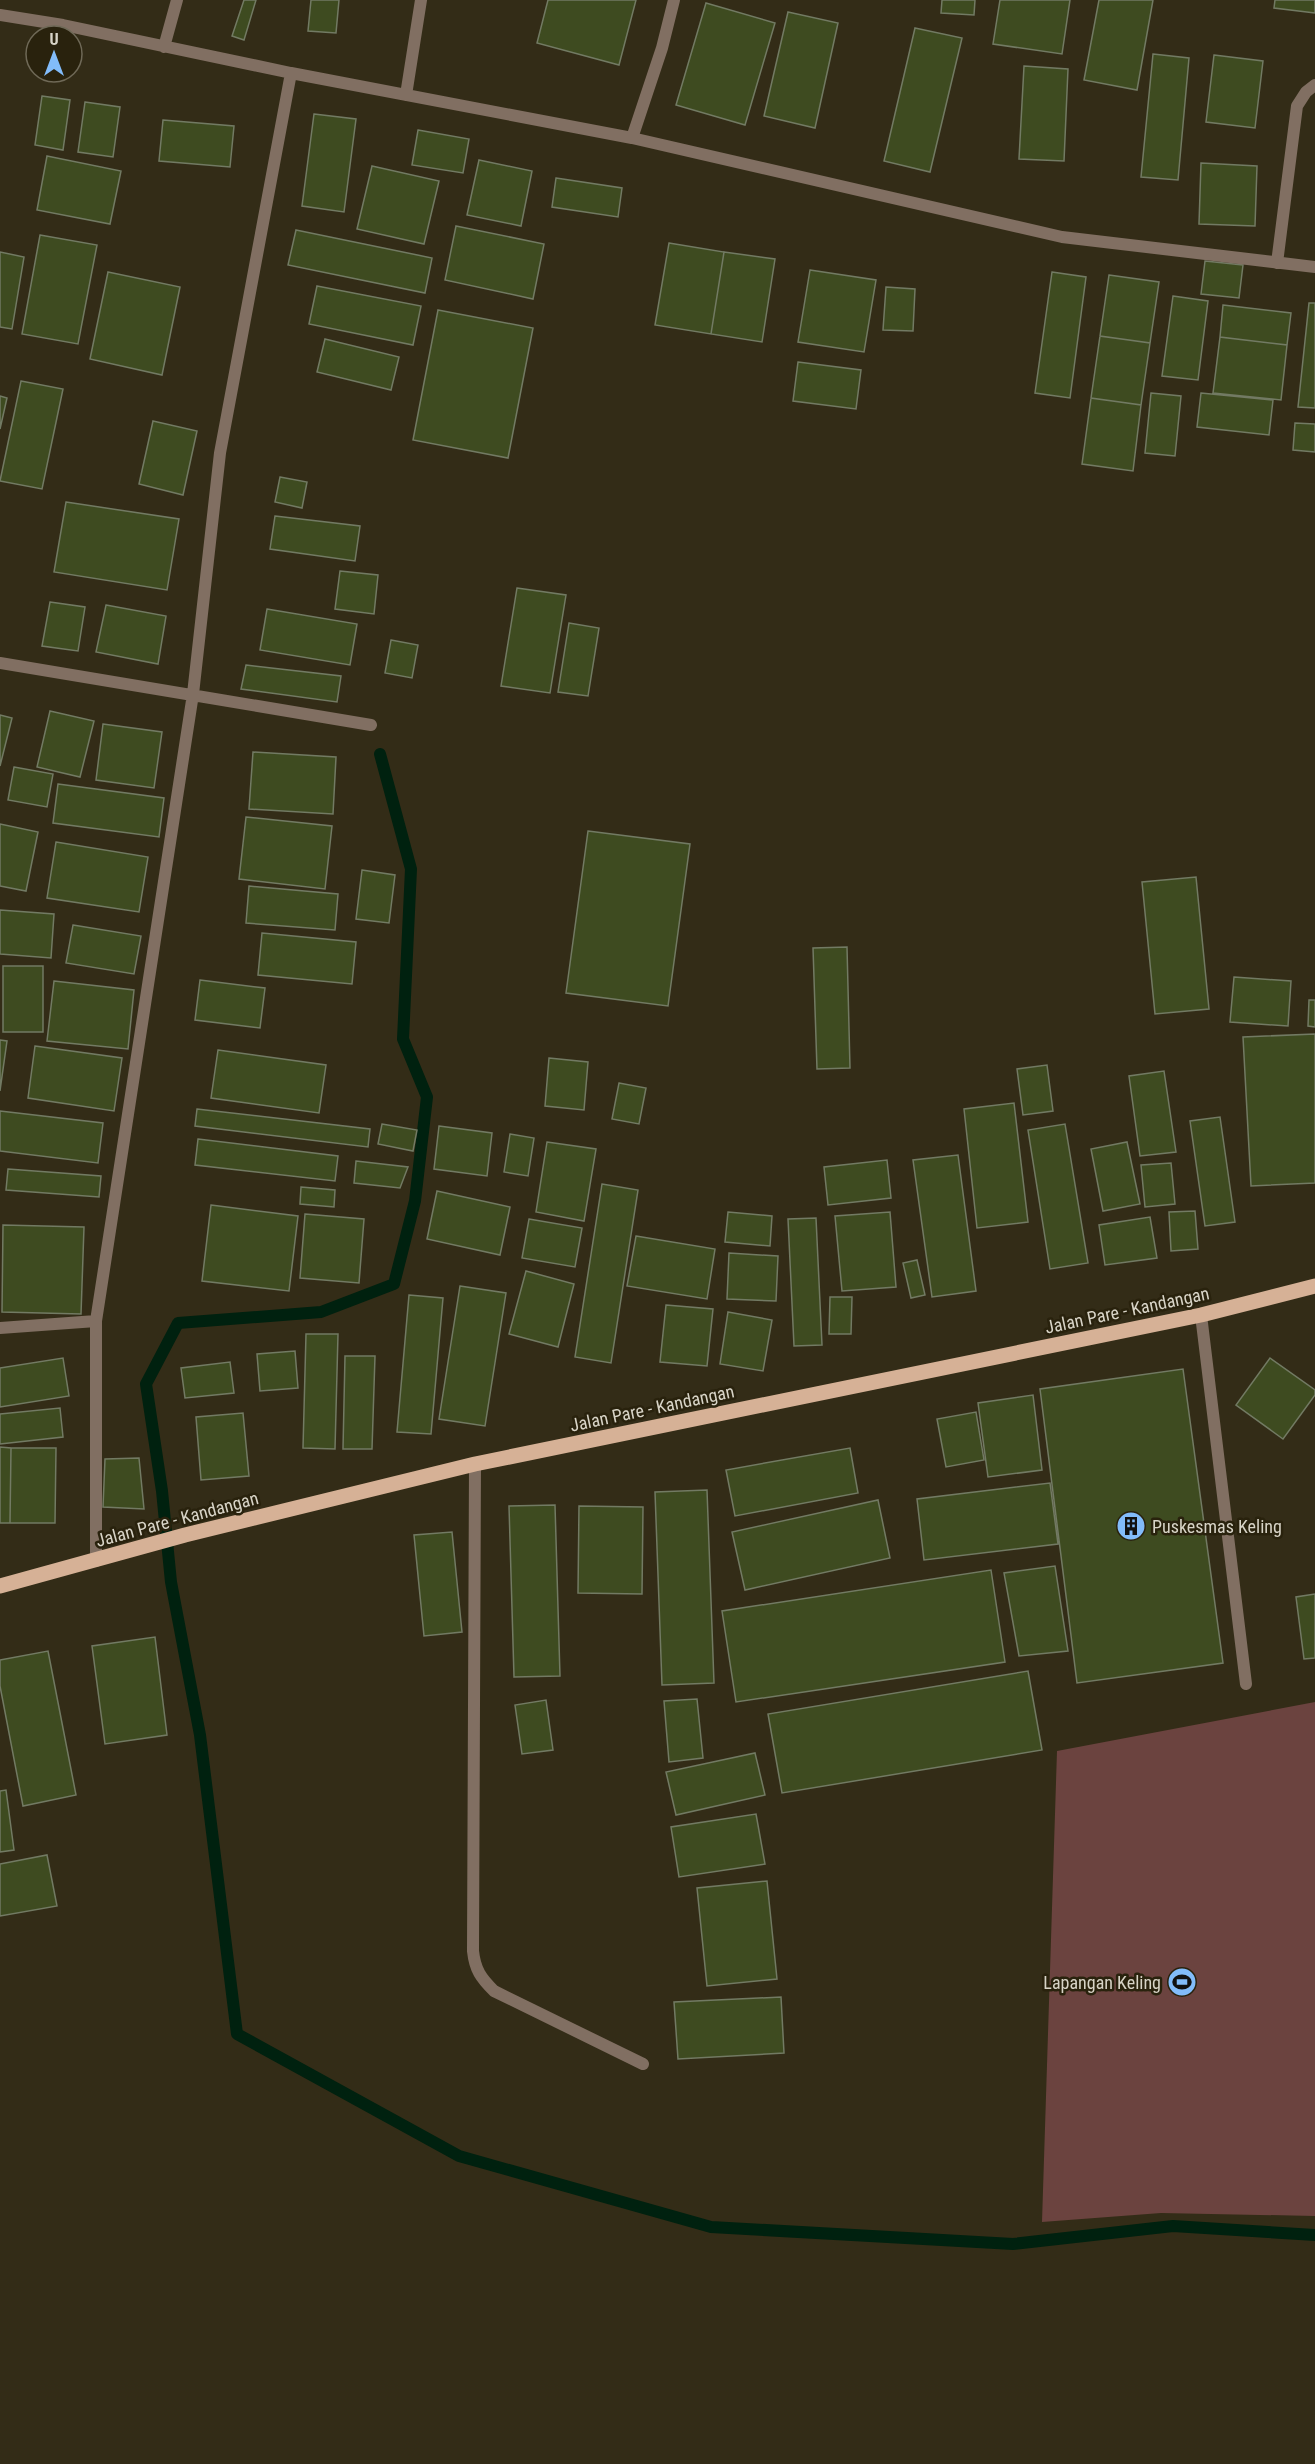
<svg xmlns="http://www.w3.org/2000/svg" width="1315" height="2464" font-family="'Roboto Condensed',sans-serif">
<rect width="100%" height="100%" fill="#332c17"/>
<!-- green -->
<path fill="#6b433f" d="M1315,1702V2216L1161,2213L1042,2222L1057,1751Z"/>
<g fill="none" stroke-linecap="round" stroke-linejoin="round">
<!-- stream -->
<path stroke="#00210f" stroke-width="12" d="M380,754L411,869L403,1039L427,1097L415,1201L394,1284L321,1312L178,1323L146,1384L162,1491L171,1582L200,1735L237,2034L459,2156L711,2227L1013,2244L1173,2226L1315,2235"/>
</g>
<!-- building -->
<path fill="#3e4b20" stroke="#727a63" stroke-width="1.5" d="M244,0H256L244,40L232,36Z
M311,0H339L336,33L308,31Z
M548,0H636L619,65L537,43Z
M942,0H975L974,15L941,13Z
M1000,0H1070L1062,54L993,44Z
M1099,0H1153L1137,90L1084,80Z
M1275,0H1315V13L1274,8Z
M706,3L775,23L745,125L676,105Z
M788,12L838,23L815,128L764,116Z
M915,28L962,38L930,172L884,161Z
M1153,54L1189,58L1178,180L1141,177Z
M1214,55L1263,61L1255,128L1206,122Z
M1024,66L1068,69L1064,161L1019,159Z
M42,96L70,100L63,150L35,145Z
M85,102L120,107L113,157L78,152Z
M314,114L356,119L344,212L302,206Z
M163,120L234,126L230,167L159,161Z
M418,130L469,139L463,173L412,165Z
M47,156L121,171L110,224L37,210Z
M479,160L532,171L521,226L467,215Z
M1201,163L1257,166L1255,226L1199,224Z
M372,166L439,181L424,244L357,229Z
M556,178L622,188L618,217L552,207Z
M456,226L544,244L533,299L445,280Z
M296,230L432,258L425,293L288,265Z
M40,235L97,245L78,344L22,334Z
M669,243L724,252L711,334L655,325Z
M0,252L24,257L12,329L0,327Z
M724,252L775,259L762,342L711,334Z
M1205,261L1243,265L1239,298L1201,294Z
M810,270L876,280L864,352L798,342Z
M108,272L180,287L162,375L90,359Z
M1052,272L1086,277L1070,398L1035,393Z
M1109,275L1159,282L1150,343L1100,336Z
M317,286L421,306L413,345L309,324Z
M886,287L915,289L913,331L883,330Z
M1173,296L1208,301L1198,380L1162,376Z
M1309,303H1315V408L1298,407Z
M1223,305L1291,313L1287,345L1220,337Z
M438,310L533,328L508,458L413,440Z
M1100,336L1150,343L1141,405L1091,398Z
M1220,337L1287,345L1281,400L1213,393Z
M325,339L399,357L391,390L317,372Z
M798,362L861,370L856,409L793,401Z
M21,381L63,389L42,489L0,481Z
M1151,393L1181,396L1175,456L1145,453Z
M1201,393L1273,400L1269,435L1197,427Z
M0,396L7,398L0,429Z
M1091,398L1141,405L1133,471L1082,464Z
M153,421L197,431L183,495L139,484Z
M1295,423L1315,424V452L1293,450Z
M280,477L307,482L302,508L275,502Z
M66,502L179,519L167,590L54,572Z
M275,516L360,526L355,561L270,549Z
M340,571L378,575L374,614L335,609Z
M517,588L566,595L550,693L501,686Z
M50,602L85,607L78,651L42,646Z
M106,605L166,616L158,664L96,652Z
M267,609L357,624L350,665L260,650Z
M569,623L599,628L588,696L558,692Z
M391,640L418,645L412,678L385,673Z
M246,665L341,676L337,702L241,689Z
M50,711L94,721L80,777L37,767Z
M0,715L12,718L0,766Z
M103,724L162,732L154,788L96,780Z
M253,752L336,757L333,814L249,809Z
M14,767L53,774L47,807L8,800Z
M58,784L164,798L159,837L53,823Z
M246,817L332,826L325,889L239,879Z
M0,824L38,832L26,891L0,886Z
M588,831L690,844L668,1006L566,993Z
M56,842L148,857L139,912L47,898Z
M362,870L395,875L389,923L356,919Z
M1196,877L1209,1009L1155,1014L1142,882Z
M249,886L338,894L335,930L246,923Z
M0,910L54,914L51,958L0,954Z
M73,925L141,936L134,974L66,963Z
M262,933L356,942L352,984L258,975Z
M847,947L850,1068L817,1069L813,948Z
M3,966H43V1032H3Z
M1234,977L1291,981L1288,1026L1230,1022Z
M200,980L265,988L260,1028L195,1020Z
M54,981L134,990L128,1049L47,1041Z
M1309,1000H1315V1027L1308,1026Z
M1315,1034V1183L1251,1186L1243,1037Z
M0,1040L7,1041L0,1091Z
M35,1046L122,1058L114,1111L28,1098Z
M218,1050L326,1065L319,1113L211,1098Z
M549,1058L588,1062L584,1110L545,1106Z
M1047,1065L1053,1111L1023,1115L1017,1069Z
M1164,1071L1176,1152L1140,1156L1129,1076Z
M619,1083L646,1088L639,1124L612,1119Z
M1014,1103L1028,1222L977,1228L964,1109Z
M197,1109L370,1129L368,1147L195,1126Z
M0,1111L103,1123L98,1163L0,1151Z
M1220,1117L1235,1222L1205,1226L1190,1121Z
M382,1124L417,1130L413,1151L378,1144Z
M1065,1124L1088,1263L1050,1269L1028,1130Z
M439,1126L492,1133L487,1176L434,1169Z
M510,1134L534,1138L528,1176L504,1172Z
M198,1139L338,1156L335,1181L195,1165Z
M547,1142L596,1149L584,1221L536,1212Z
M1127,1142L1140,1204L1103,1211L1091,1149Z
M958,1155L976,1291L932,1297L913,1160Z
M887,1160L891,1198L828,1205L824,1167Z
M356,1161L408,1167L400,1188L354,1183Z
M1171,1163L1175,1204L1145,1207L1141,1165Z
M8,1169L101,1176L99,1197L6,1190Z
M602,1184L638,1190L611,1363L575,1357Z
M301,1187L335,1190L334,1207L300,1204Z
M437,1191L510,1207L500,1255L427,1239Z
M211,1205L298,1216L289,1291L202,1281Z
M1195,1211L1198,1249L1171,1251L1169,1212Z
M728,1212L772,1216L770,1246L725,1242Z
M890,1212L896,1287L842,1291L835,1216Z
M305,1214L364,1219L359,1283L300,1278Z
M1150,1217L1157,1258L1105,1265L1099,1225Z
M816,1218L822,1345L794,1346L788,1219Z
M529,1219L582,1228L575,1267L522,1258Z
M3,1225L84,1227L81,1314L2,1312Z
M636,1236L715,1249L707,1299L627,1286Z
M729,1253L778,1256L776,1301L727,1299Z
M917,1260L925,1295L911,1298L903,1263Z
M526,1271L574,1284L558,1347L509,1334Z
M460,1286L506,1293L485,1426L439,1419Z
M409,1295L443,1298L431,1434L397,1432Z
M830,1297H852L851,1334H829Z
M666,1305L713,1309L707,1366L660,1362Z
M728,1312L772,1320L763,1371L720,1364Z
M306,1334H338L335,1449L303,1448Z
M295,1351L298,1388L260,1391L257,1354Z
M345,1356H375L372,1449H343Z
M63,1358L69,1396L0,1407V1368Z
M1270,1358L1315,1390V1395L1283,1439L1236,1405Z
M230,1362L234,1393L185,1398L181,1368Z
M1183,1369L1223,1663L1077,1683L1040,1389Z
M1033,1395L1042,1470L988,1477L978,1403Z
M60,1408L63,1437L0,1444V1414Z
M976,1412L984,1460L946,1467L937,1419Z
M243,1413L249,1476L201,1480L196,1417Z
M0,1447L11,1448L10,1523H0Z
M11,1448H56L55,1523H10Z
M850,1448L858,1493L735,1516L726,1470Z
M139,1458L144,1509L103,1507L105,1459Z
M1050,1483L1058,1544L924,1560L917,1499Z
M707,1490L714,1683L662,1685L655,1492Z
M878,1500L890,1558L745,1590L732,1532Z
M555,1505L560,1676L514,1677L509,1506Z
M579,1506L643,1507L642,1594L578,1593Z
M452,1532L462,1632L424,1636L414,1535Z
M1055,1566L1068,1651L1019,1656L1004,1573Z
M991,1570L1005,1662L736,1702L722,1611Z
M1315,1594V1658L1304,1659L1296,1597Z
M155,1637L167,1735L105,1744L92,1646Z
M48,1651L76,1795L23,1806L0,1686V1660Z
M1028,1671L1042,1750L782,1793L768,1714Z
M697,1699L703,1758L669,1762L664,1701Z
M546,1700L553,1750L522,1754L515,1705Z
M755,1753L765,1795L676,1815L666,1772Z
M6,1790L14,1850L0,1852V1791Z
M756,1814L765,1864L679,1877L671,1827Z
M47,1855L57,1906L0,1916V1864Z
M767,1881L777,1979L707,1986L697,1888Z
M781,1997L784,2053L678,2059L674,2002Z"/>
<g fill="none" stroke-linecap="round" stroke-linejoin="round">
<!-- service -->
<path stroke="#816f62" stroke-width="12" d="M1201,1315L1246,1684
M475,1464L473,1951C475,1970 481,1978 494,1991L643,2064"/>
<!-- minor -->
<path stroke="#816f62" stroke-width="12" d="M0,15L63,25L291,73L220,453L193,694L96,1321V1561
M164,47L177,0
M291,73L632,138L1062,237L1315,267
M406,95L421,0
M632,138L662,48L674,0
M1277,263L1297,106L1306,92L1315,85
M0,663L371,725
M0,1328L96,1321"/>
<!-- primary -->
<path stroke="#d6b196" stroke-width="15" d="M0,1586L185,1535L475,1464L1201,1315L1315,1286"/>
</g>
<!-- icons -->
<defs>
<g id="building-disc" transform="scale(1.5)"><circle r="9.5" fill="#82bcfa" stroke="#29220d"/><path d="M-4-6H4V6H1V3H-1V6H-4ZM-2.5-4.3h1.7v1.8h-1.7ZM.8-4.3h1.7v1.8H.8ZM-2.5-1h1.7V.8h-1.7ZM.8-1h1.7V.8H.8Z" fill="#111"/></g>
<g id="stadium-disc" transform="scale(1.5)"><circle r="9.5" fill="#82bcfa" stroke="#29220d"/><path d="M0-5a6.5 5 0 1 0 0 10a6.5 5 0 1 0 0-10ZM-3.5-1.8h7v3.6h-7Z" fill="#111"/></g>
</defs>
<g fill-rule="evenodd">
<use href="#building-disc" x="1131" y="1526"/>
<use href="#stadium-disc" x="1182" y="1982"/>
</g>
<g text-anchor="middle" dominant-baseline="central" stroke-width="5" stroke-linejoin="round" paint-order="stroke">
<!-- street labels -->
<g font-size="18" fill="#d8d4c7" stroke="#29220d">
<text transform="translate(1127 1310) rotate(-12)">Jalan Pare - Kandangan</text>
<text transform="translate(652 1408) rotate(-12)">Jalan Pare - Kandangan</text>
<text transform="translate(177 1519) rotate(-15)">Jalan Pare - Kandangan</text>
</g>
<!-- poi labels -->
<g font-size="18" fill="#d8d4c7" stroke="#29220d" text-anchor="start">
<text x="1152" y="1526">Puskesmas Keling</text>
<text x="1161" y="1982" text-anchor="end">Lapangan Keling</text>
</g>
</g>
<!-- north arrow -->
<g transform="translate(54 54)"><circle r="28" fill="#29220d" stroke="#6f6957" stroke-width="1.5"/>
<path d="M0-4.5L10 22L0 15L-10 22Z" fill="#82bcfa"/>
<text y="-9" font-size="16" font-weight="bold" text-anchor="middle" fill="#d8d4c7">U</text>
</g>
</svg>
